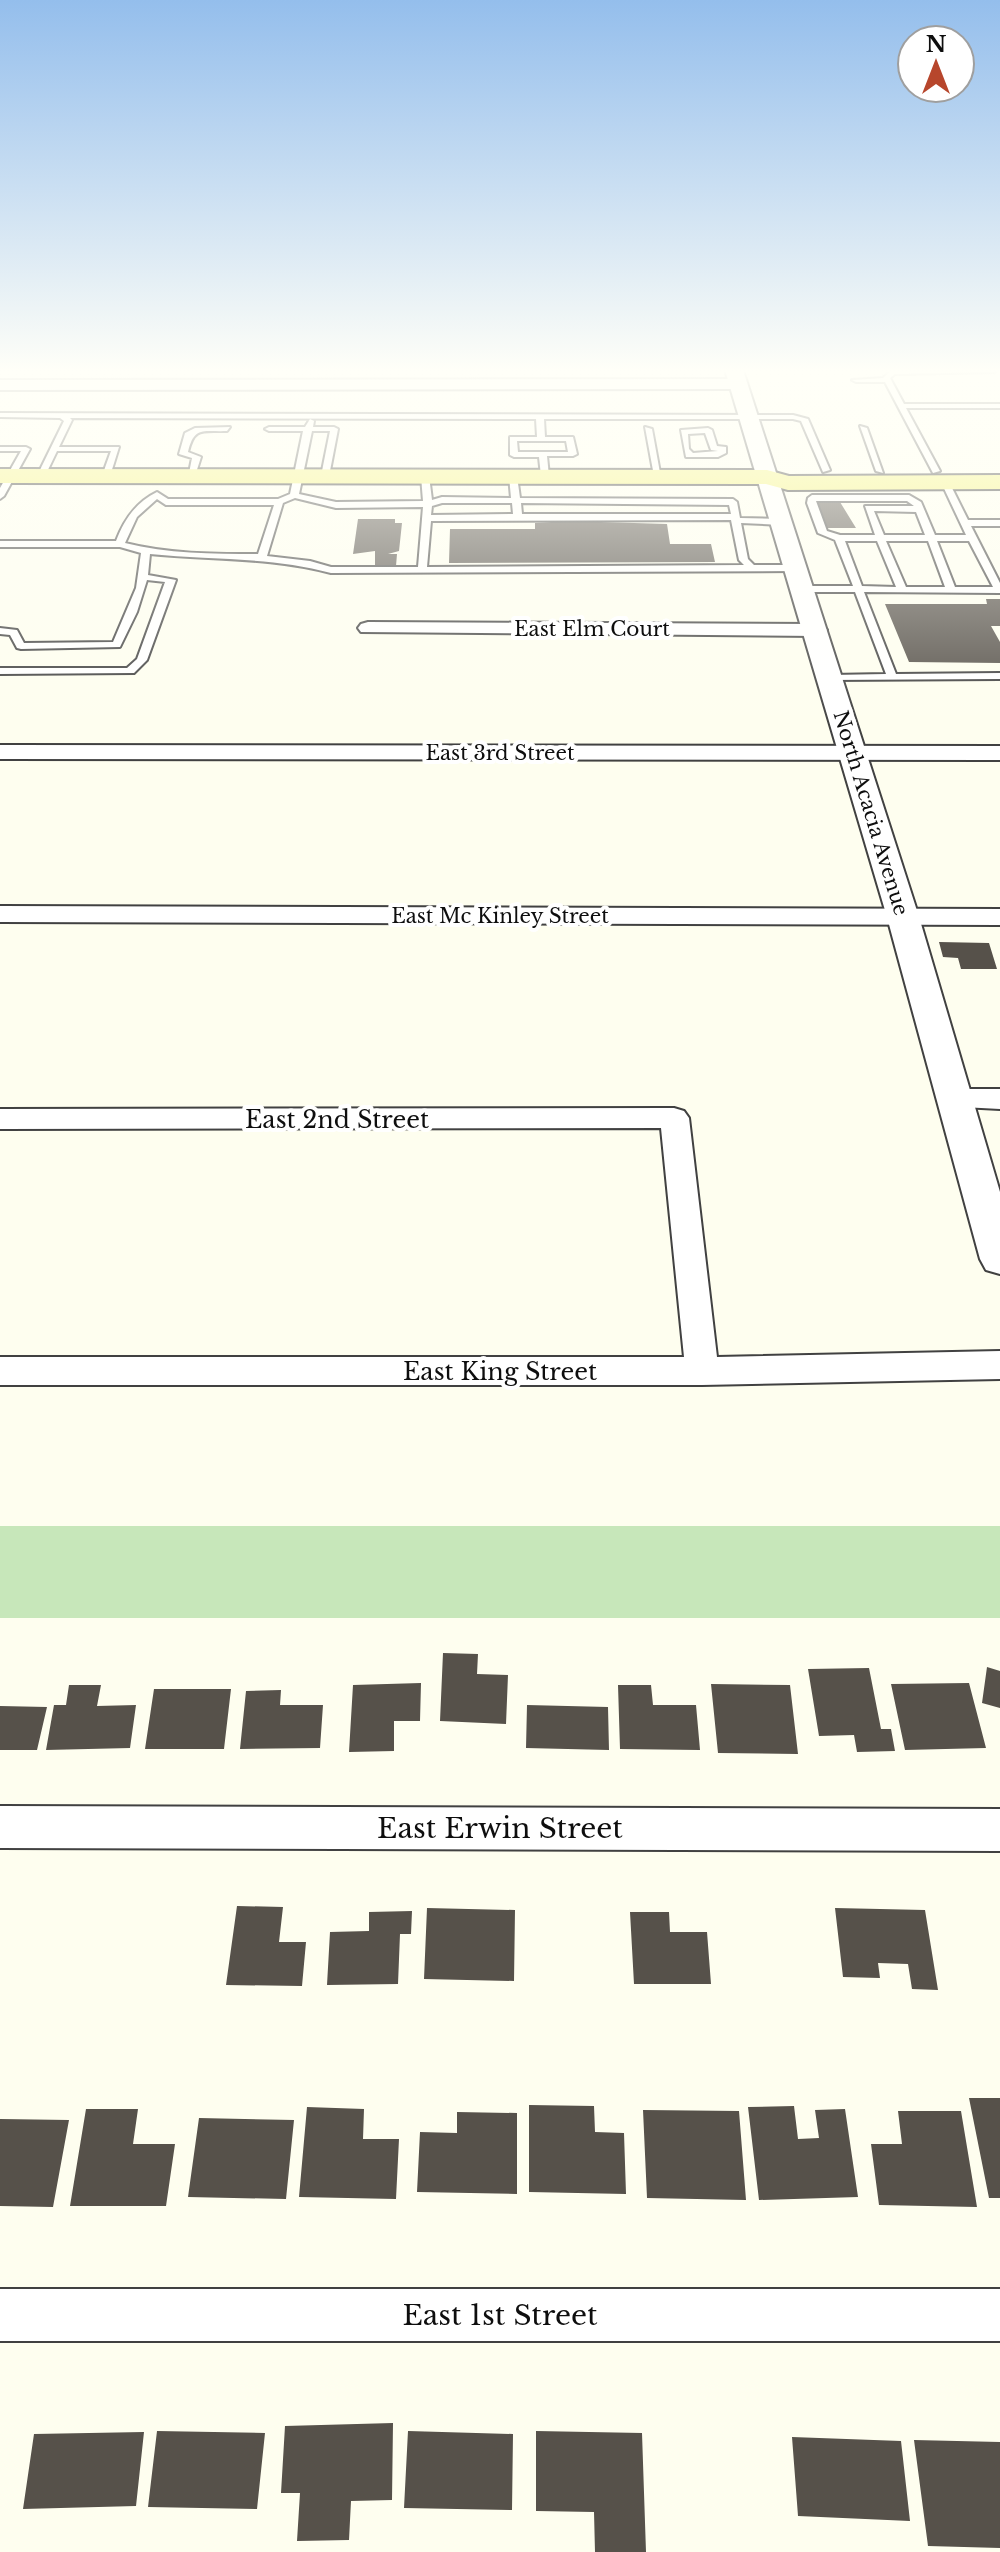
<svg xmlns="http://www.w3.org/2000/svg" width="1000" height="2552" font-family="'Libre Baskerville',serif">
<rect width="100%" height="100%" fill="#fefeef"/>
<!-- green -->
<path fill="#c7e7ba" d="M0,1526H1000V1618H0Z"/>
<!-- building -->
<path fill="#56514a" d="M814,502H840L856,528H823Z
M358,519H395V523H402L399,551L388,554H397L396,566H375V551L353,554Z
M568,521L667,524L670,544H711L715,562L449,563L450,529H535V523Z
M986,599H1000V626H991L1000,642V663L909,662L885,604H987Z
M939,942L989,943L997,969H961L958,958L943,957Z
M443,1653L478,1654L477,1674L508,1675L506,1724L440,1721Z
M987,1667L1000,1671V1708L982,1703Z
M869,1668L881,1729H891L895,1751L857,1752L854,1735L819,1736L808,1669Z
M421,1683L420,1721H394V1751L349,1752L353,1685Z
M969,1683L986,1748L905,1750L891,1684Z
M711,1684L790,1685L798,1754L718,1753Z
M69,1685H101L97,1706L136,1705L130,1748L46,1750L54,1705H66Z
M618,1685H651L653,1705H696L700,1750L620,1749Z
M154,1689H231L224,1749H145Z
M281,1690L280,1705H323L320,1748L240,1749L246,1691Z
M527,1705L608,1707L609,1750L526,1748Z
M0,1706L47,1707L37,1750H0Z
M237,1906L283,1907L279,1942H306L302,1986L226,1985Z
M427,1908L515,1910L514,1981L424,1979Z
M835,1908L925,1910L938,1990L912,1989L908,1964L878,1963L880,1978L843,1977Z
M412,1911L411,1934H400L398,1984L327,1985L330,1932L369,1931V1912Z
M630,1912H669L670,1932H707L711,1984H634Z
M969,2098H1000V2198H989Z
M529,2105L594,2106L595,2132L624,2133L626,2194L529,2192Z
M794,2106L798,2139L819,2138L815,2110L845,2109L858,2197L759,2200L748,2107Z
M307,2107L364,2109L363,2139H399L396,2199L299,2197Z
M86,2109H138L133,2144H175L166,2206H70Z
M643,2110L739,2111L746,2200L647,2198Z
M898,2111H961L977,2207L879,2205L871,2144H902Z
M457,2112L517,2113V2194L417,2192L420,2132L457,2133Z
M199,2118L294,2120L286,2199L188,2197Z
M0,2119L69,2120L53,2207L0,2206Z
M393,2423L392,2500L351,2501L349,2540L297,2541L300,2493H281L285,2426Z
M157,2431L265,2433L257,2509L148,2507Z
M408,2431L513,2434L512,2510L404,2508Z
M536,2431L642,2433L646,2552H595L594,2512L536,2511Z
M144,2432L136,2506L23,2509L34,2434Z
M792,2437L901,2441L910,2521L798,2516Z
M914,2440L1000,2442V2548L928,2546Z"/>
<g fill="none" stroke-linecap="round" stroke-linejoin="round">
<!-- service casing -->
<g stroke="#414141" stroke-width="4">
<path id="service" d="M892,370H998L994,372L895,374L890,378L904,404H1000V408H906L940,471L933,473L885,382H856L852,380L883,378Z
M0,413L793,415L808,419L830,470L823,472L801,421L793,419H544L545,437H573L577,454L573,456H547L549,476L545,479L541,476L539,457H514L510,455V437H537L536,419L70,418L72,420L59,447H119L110,476L106,479L102,476L111,451H57L45,476L41,479L37,476L64,421L60,418L0,417ZM517,441H566L568,452H518Z
M310,419L314,421L313,427H334L338,429L329,476L325,479L321,476L330,431H312L299,494L336,502L423,501L421,476L425,473L429,476L432,500L442,497L511,498L509,476L513,473L517,476L520,498L733,499L737,502L740,518L782,519L786,522L782,525L741,523L748,559L754,565H797L802,568L797,571L331,573C272,557 211,560 150,554L148,575L176,580L147,660L134,673L0,674V668H127L137,659L165,582L147,580L137,612L120,647L21,649L17,648L10,635L0,634V628L17,630L24,643L113,642L136,588L141,553L120,547H0V541H116C124,520 136,502 157,492L168,499H278L290,494L303,431H269L265,429L269,427H305ZM295,498L336,508L423,507L418,567H331L310,561L267,556L283,503ZM157,499L166,505H274L258,554C214,554 168,554 125,543L137,517ZM442,503H512L513,514L431,515L432,506ZM521,503L729,505L731,514H522ZM731,520L739,560L744,565L427,567L431,521Z
M860,426L867,428L883,473L876,471Z
M230,427L227,431C203,432 194,426 188,452L201,457L195,476L188,478L192,458L179,454L185,433L195,428Z
M645,427L652,429L661,478L654,476Z
M708,428L712,430L717,446L726,447V453L718,457H686L681,430ZM705,433L711,450L718,451L693,453L689,449L688,434Z
M0,447H26L30,449L4,496L0,499V488L21,451H0Z
M945,479L949,482L968,520H1000V526H971L1000,583V593L864,592L896,674L1000,673V679L827,680V676L831,675L886,674L855,592H804L799,589L804,586H853L835,540L818,533L807,503L808,498L812,495H909L921,502L935,535H966L941,482ZM816,501H907L914,506H865L875,535H840L827,531ZM874,511L916,512L925,535H884ZM845,541H877L896,587L862,586ZM886,541H928L945,587H906ZM937,541H969L993,587H955Z"/>
</g>
<!-- minor casing -->
<g stroke="#414141" stroke-width="4">
<path id="minor" d="M0,380L739,379L747,384L739,389L0,390Z
M368,622L817,624L827,630L817,636L361,632L358,628L361,624Z
M0,745L1000,746V760L0,759Z
M0,906L1000,909V925L0,922Z
M953,1089H1000V1109L943,1106L939,1099L943,1092Z
M674,1108L684,1111L689,1118L717,1357L1000,1351V1379L702,1385H0V1357H684L661,1128L0,1129V1109Z
M0,1806L1000,1809V1851L0,1848Z
M0,2289H1000V2341H0Z"/>
</g>
<!-- tertiary casing -->
<g stroke="#414141" stroke-width="4">
<path id="tertiary" d="M725,370H743L919,917L1000,1192V1274L986,1270L980,1259L887,917Z"/>
</g>
<!-- primary casing -->
<g stroke="#1f1f1f" stroke-width="4">
<path id="primary" d="M0,469L767,470L789,476L1000,475V489L788,490L766,484L0,483Z"/>
</g>
<!-- service -->
<use href="#service" fill="#fff" fill-rule="evenodd"/>
<!-- minor -->
<use href="#minor" fill="#fff" fill-rule="evenodd"/>
<!-- tertiary -->
<use href="#tertiary" fill="#fff" fill-rule="evenodd"/>
<!-- primary -->
<use href="#primary" fill="#f2f16b" fill-rule="evenodd"/>
</g>
<!-- sky -->
<linearGradient id="sky" x2="0" y2="1"><stop stop-color="#94beec"/><stop offset="0.51" stop-color="#fffff8"/><stop offset="1" stop-color="#fffff8" stop-opacity="0"/></linearGradient>
<rect width="1000" height="727" fill="url(#sky)"/>
<g text-anchor="middle" dominant-baseline="central" stroke-width="8" stroke-linejoin="round" paint-order="stroke">
<!-- far-street labels -->
<g font-size="20" fill="#0e0e0e" stroke="#fff">
<text x="592" y="629">East Elm Court</text>
<text x="500" y="753">East 3rd Street</text>
<text transform="translate(871 813) rotate(73)">North Acacia Avenue</text>
<text x="500" y="916">East Mc Kinley Street</text>
</g>
<!-- street labels -->
<g font-size="24" fill="#0e0e0e" stroke="#fff">
<text x="337" y="1119">East 2nd Street</text>
<text x="500" y="1371">East King Street</text>
</g>
<!-- near-street labels -->
<g font-size="28" fill="#0e0e0e" stroke="#fff">
<text x="500" y="1828">East Erwin Street</text>
<text x="500" y="2315">East 1st Street</text>
</g>
</g>
<!-- north arrow -->
<g transform="translate(936 64)"><circle r="38" fill="#ffffff" stroke="#9f9f9f" stroke-width="2"/>
<path d="M0-6L14 30L0 20L-14 30Z" fill="#b7462c"/>
<text y="-12" font-size="22" font-weight="bold" text-anchor="middle" fill="#0e0e0e">N</text>
</g>
</svg>
